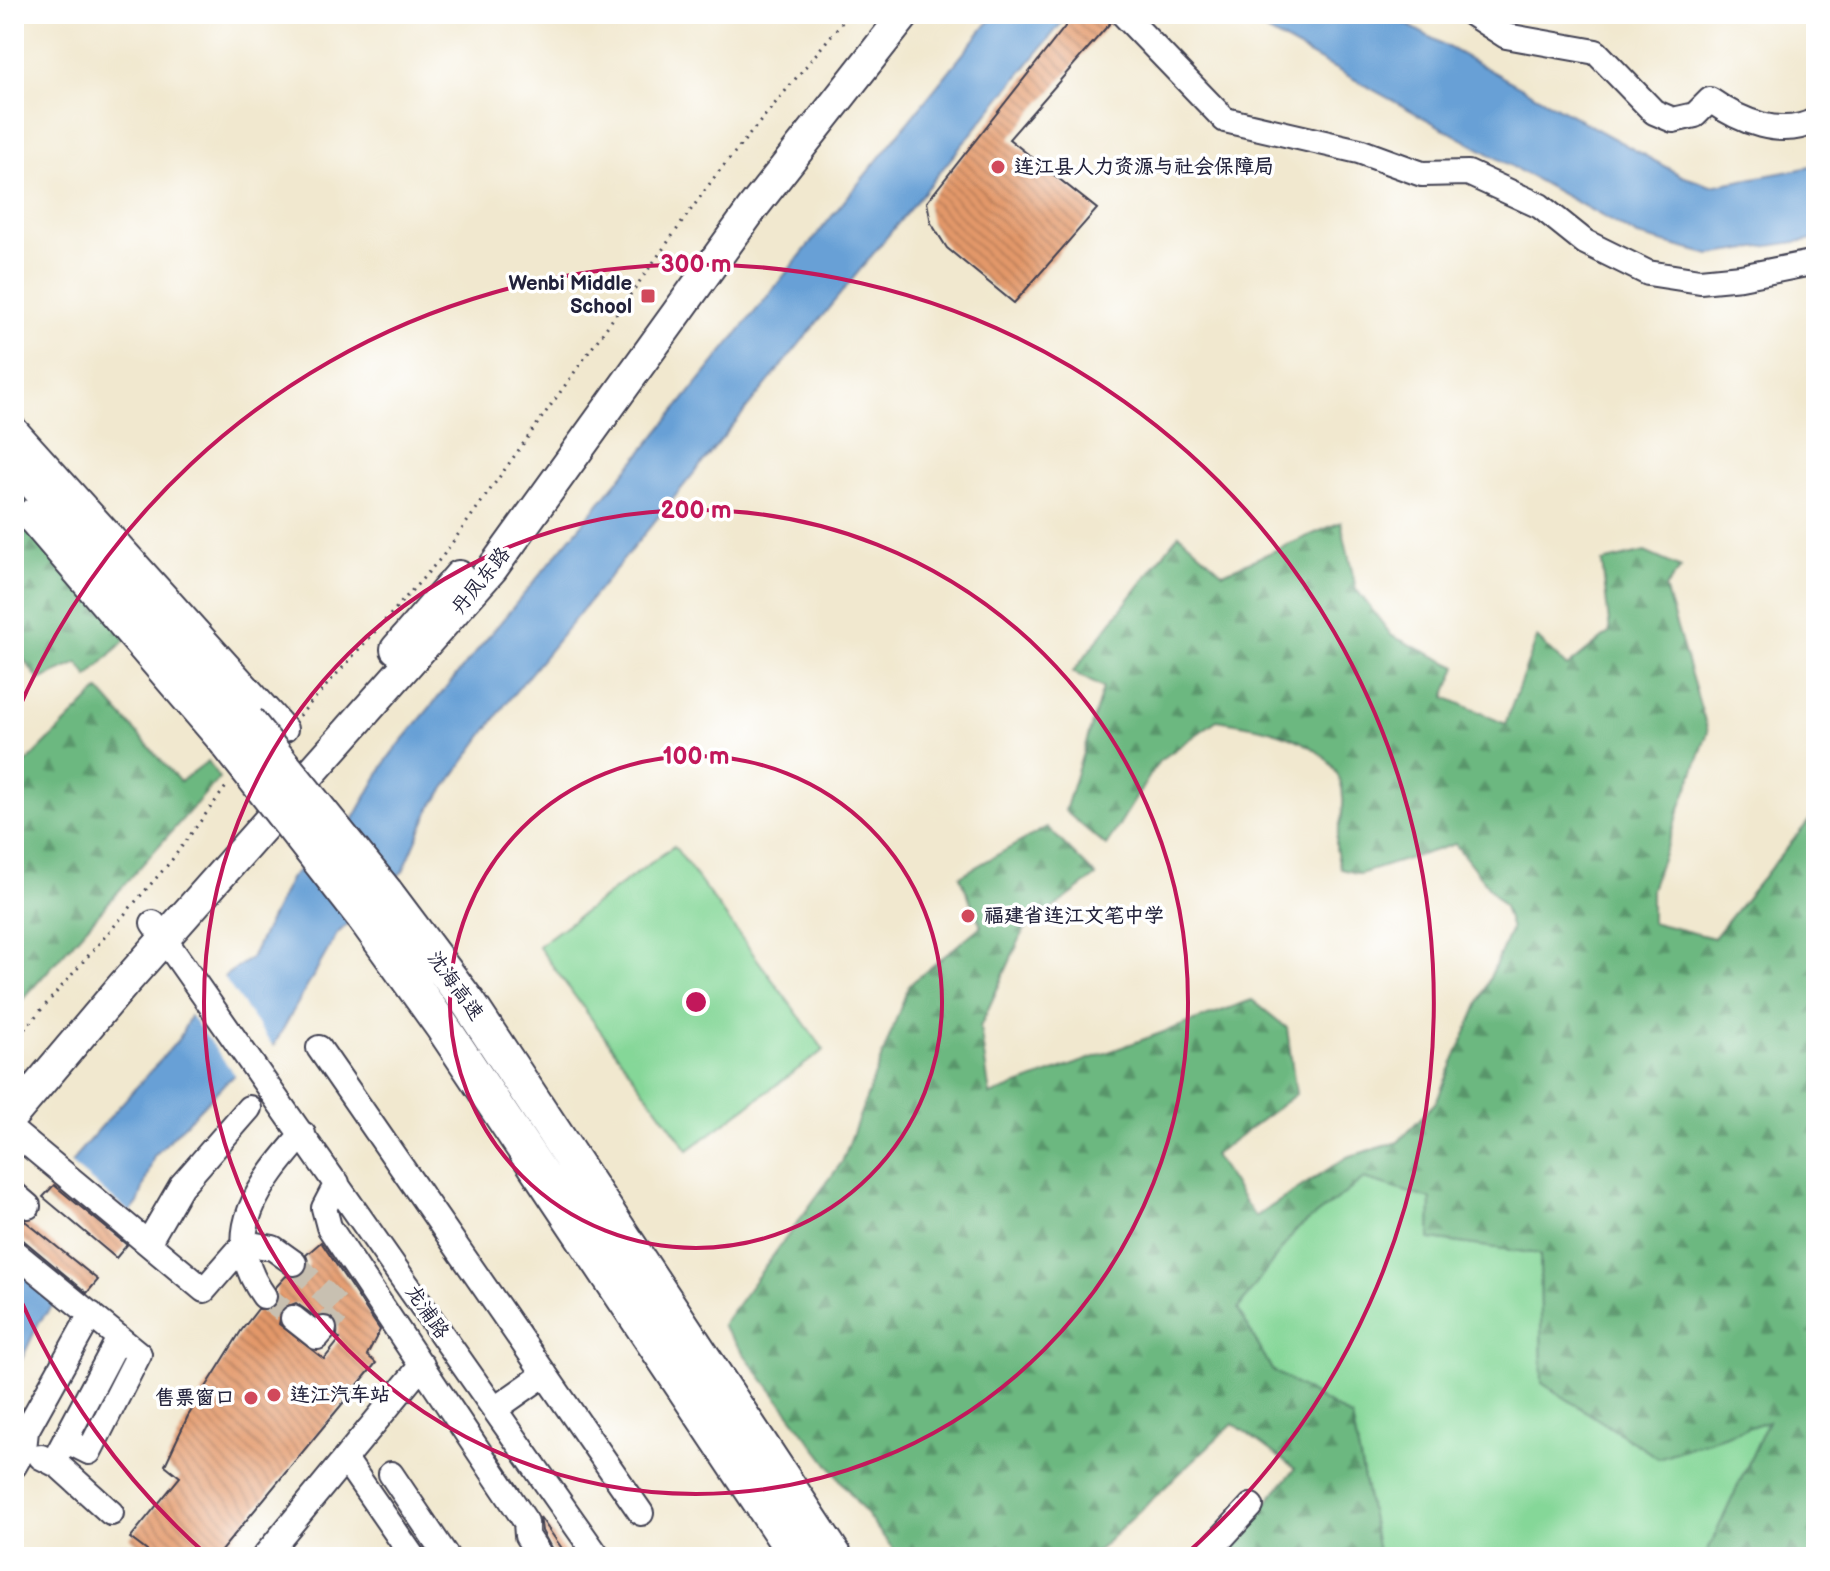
<svg xmlns="http://www.w3.org/2000/svg" width="1830" height="1571" font-family="'Balsamiq Sans','LXGW WenKai TC',sans-serif">
<defs>
<pattern id="forest-firs" width="22" height="20" patternUnits="userSpaceOnUse" patternTransform="scale(2)"><rect width="22" height="20" fill="#6cb880"/><path d="M5 1l3.5 6h-7zM16 11l3.5 6h-7z" fill="#58956a"/></pattern>
<pattern id="building-back-hatch" width="6" height="6" patternUnits="userSpaceOnUse" patternTransform="scale(2)"><rect width="6" height="6" fill="#e39869"/><path d="M-1 5l2 2M0 0l6 6M5-1l2 2" fill="none" stroke="#b87c58"/></pattern>
</defs>
<rect width="100%" height="100%" fill="#fff"/>
<filter id="ink" filterUnits="userSpaceOnUse"><feTurbulence type="fractalNoise" baseFrequency=".0125" numOctaves="2"/><feDisplacementMap in="SourceGraphic" scale="16" xChannelSelector="R" yChannelSelector="G"/><feConvolveMatrix kernelMatrix="1 2 1 2 8 2 1 2 1" color-interpolation-filters="sRGB"/></filter>
<filter id="wash" filterUnits="userSpaceOnUse"><feTurbulence type="fractalNoise" baseFrequency=".006" numOctaves="4" result="noise"/><feDisplacementMap in="SourceGraphic" scale="32" xChannelSelector="R" yChannelSelector="G"/><feGaussianBlur stdDeviation="1.8" result="paint"/><feColorMatrix in="noise" values="0 0 0 0 0 0 0 0 0 0 0 0 0 0 0 0 0 1.4 0 .05"/><feComposite in="paint" operator="in"/></filter>
<g filter="url(#wash)">
<rect width="100%" height="100%" fill="#f1e8cf"/>
<!-- green -->
<path fill="#85d798" stroke="#547c6a" stroke-width="2" d="M674,846L824,1050L688,1150L538,946Z
M1364,1179L1431,1199L1430,1239L1540,1254L1542,1383L1658,1458L1769,1420L1705,1557H1379L1352,1418L1272,1370L1238,1309L1295,1230Z"/>
<!-- forest -->
<path fill="url(#forest-firs)" stroke="#476d5e" stroke-width="2" d="M14,441L161,604L88,677L78,663L39,680L14,646Z
M1341,522L1356,589L1392,636L1457,667L1445,697L1505,724L1537,638L1567,667L1610,632L1602,562L1645,552L1681,568L1665,588L1708,732L1651,889V922L1714,938L1816,812V1557H1705L1768,1421L1658,1458L1542,1383L1540,1254L1430,1239L1431,1199L1364,1179L1295,1231L1238,1309L1272,1370L1352,1418L1379,1557H1220L1295,1469L1233,1423L1091,1557H899L722,1325L842,1162L909,985L981,926L960,876L1047,827L1096,876L1024,930L980,1027L990,1095L1252,1000L1287,1028L1296,1094L1214,1155L1255,1217L1347,1157L1398,1142L1436,1102L1511,929L1504,907L1455,844L1360,874L1341,869C1329,831 1342,837 1343,804C1347,740 1263,727 1217,720L1159,761L1106,846L1065,811L1103,688L1073,672L1179,534L1223,573Z
M99,690L180,782L208,761L219,778L14,1009V775Z"/>
<!-- water -->
<path fill="#67a0d6" stroke="#446188" stroke-width="2" d="M995,14H1069L507,702L430,809L403,871L337,934L275,1043L225,1083L154,1156L138,1203L39,1322L14,1376V1250L78,1153L179,1039L191,1014L226,975L251,958L291,877L352,822L388,758L650,442Z
M1236,14H1388L1682,176L1711,186L1816,166V239L1710,255L1638,236Z"/>
<!-- pier -->
<path fill="#f1e8cf" d="M221,974L275,1049L237,1078L188,1012Z
M67,1161L133,1215L61,1302L14,1243Z"/>
<g id="blocks">
<!-- building -->
<path fill="url(#building-back-hatch)" fill-rule="evenodd" d="M1075,14H1103L1111,22L1009,139L1097,209L1014,303L947,248L931,223L927,202Z
M54,1185L127,1245L116,1258L43,1197Z
M25,1221L98,1280L87,1293L23,1240L14,1237Z
M321,1242L380,1330L367,1355L376,1363L216,1557H155L130,1538L180,1477L165,1465L188,1416L241,1331L258,1309H271L276,1304V1287L286,1276L299,1277L306,1272L309,1264L306,1255ZM296,1303L316,1317L328,1315L338,1323L337,1336L340,1339L324,1359L279,1324L282,1308Z
M540,1517L568,1557H556L542,1531Z"/>
</g>
</g>
<g filter="url(#ink)">
<use href="#blocks" fill-opacity="0" stroke="#414051" stroke-width="2"/>
<g fill="none" stroke-linecap="round" stroke-linejoin="round">
<!-- minor-tunnel -->
<path stroke="#c8c0b1" stroke-width="24" stroke-dasharray="24 12" stroke-linecap="butt" d="M294,1263L341,1309L324,1329
M264,1296L293,1318"/>
<!-- minor casing -->
<g stroke="#414051" stroke-width="28">
<path id="minor" d="M1123,14L1225,120L1359,151L1422,174L1468,173L1540,206L1585,242L1648,273L1700,281L1741,277L1816,262
M1472,14L1506,36L1596,52L1654,112L1673,120L1695,115L1710,100C1740,121 1781,139 1816,120
M14,428L285,729
M153,923L598,1557
M319,1048L641,1513
M14,1132L204,1290L245,1243
M337,1183L324,1208L329,1227L526,1522L527,1536L541,1557
M14,1194L28,1206
M148,1243L181,1186L249,1108
M245,1243L273,1248L294,1263
M14,1252L139,1354L89,1452L65,1440
M264,1296C218,1233 261,1183 303,1134
M293,1318L317,1337L324,1329
M495,1409L545,1374
M41,1457L59,1466L111,1513
M345,1459L413,1557
M53,1463L119,1338
M14,1466L24,1449L26,1431L91,1314
M391,1474L447,1557
M264,1557L422,1365
M1204,1557L1251,1506"/>
</g>
<!-- major casing -->
<g stroke="#414051" stroke-width="34">
<path id="major" d="M396,649L459,576
M14,1114L123,985L492,569L752,209L905,14"/>
</g>
<!-- highway casing -->
<g stroke="#414051" stroke-width="38">
<path id="highway" d="M14,460L247,721
M33,516L225,740
M386,893L470,1005L835,1557
M363,916L442,1026L797,1557"/>
</g>
<!-- path -->
<path stroke="#414051" stroke-width="3" stroke-dasharray="2 6" stroke-linecap="butt" d="M928,21L933,14
M299,716L442,557L716,175L849,14
M14,1041L171,861L228,784"/>
<!-- minor -->
<use href="#minor" stroke="#fff" stroke-width="24"/>
<!-- major -->
<use href="#major" stroke="#fff" stroke-width="30"/>
<!-- highway -->
<use href="#highway" stroke="#fff" stroke-width="34"/>
<!-- highway-bridge casing -->
<g stroke="#414051" stroke-width="38" stroke-linecap="butt">
<path id="highway-bridge" d="M247,721L386,893
M225,740L363,916"/>
</g>
<!-- highway-bridge -->
<use href="#highway-bridge" stroke="#fff" stroke-width="34"/>
</g>
</g>
<!-- distance rings -->
<g fill="none" stroke="#c2185b" stroke-width="4">
<circle cx="696" cy="1002" r="246"/>
<circle cx="696" cy="1002" r="492"/>
<path d="M207 1555A738 738 0 0 1 14 1284M14 720A738 738 0 1 1 1185 1555"/>
</g>
<!-- markers -->
<g fill="#d1495b" stroke="#fff" stroke-width="3">
<circle cx="998" cy="167" r="8"/>
<rect x="640" y="288" width="16" height="16" rx="4"/>
<circle cx="968" cy="916" r="8"/>
<circle cx="274" cy="1395" r="8"/>
<circle cx="251" cy="1398" r="8"/>
</g>
<g text-anchor="middle" dominant-baseline="central" stroke-width="7" stroke-linejoin="round" paint-order="stroke">
<!-- poi labels -->
<g font-size="20" font-weight="bold" fill="#22223b" stroke="#fff" text-anchor="start">
<text x="1014" y="167">连江县人力资源与社会保障局</text>
<text x="632" y="284" text-anchor="end">Wenbi Middle<tspan x="632" dy="23">School</tspan></text>
<text x="984" y="916">福建省连江文笔中学</text>
<text x="290" y="1395">连江汽车站</text>
<text x="235" y="1398" text-anchor="end">售票窗口</text>
</g>
<!-- street labels -->
<g font-size="20" fill="#22223b" stroke="#fff">
<text transform="translate(481 581) rotate(-51)">丹凤东路</text>
<text transform="translate(455 986) rotate(54)">沈海高速</text>
<text transform="translate(427 1312) rotate(55)">龙浦路</text>
</g>
</g>
<circle cx="696" cy="1002" r="12" fill="#c2185b" stroke="#fff" stroke-width="4"/>
<g font-size="24" text-anchor="middle" font-weight="bold" fill="#c2185b" stroke="#fff" stroke-width="7" stroke-linejoin="round" paint-order="stroke">
<text x="696" y="272">300 m</text>
<text x="696" y="518">200 m</text>
<text x="696" y="764">100 m</text>
</g>
<!-- margin -->
<rect width="1830" height="1571" fill="none" stroke="#fff" stroke-width="48"/>
</svg>
